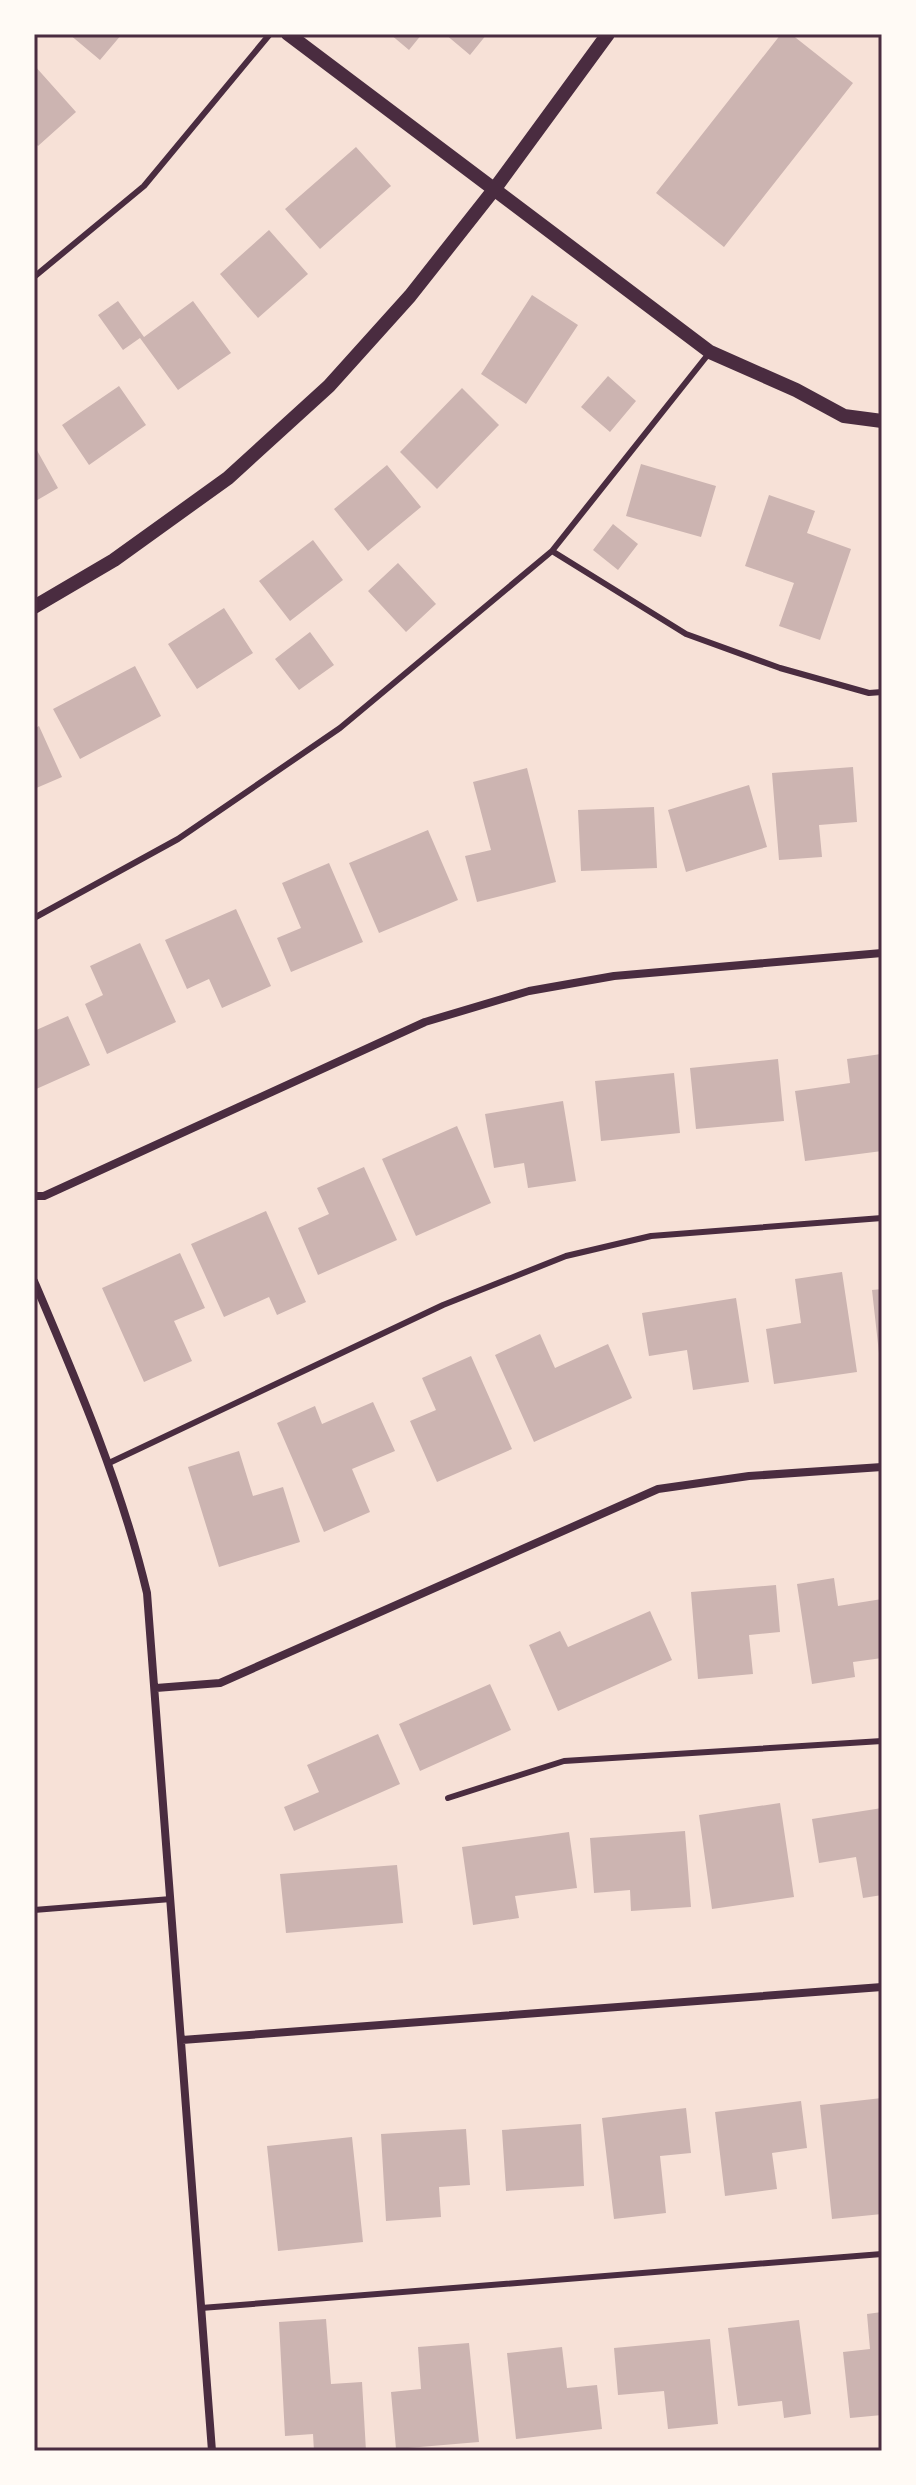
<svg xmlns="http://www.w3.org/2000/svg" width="916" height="2485" font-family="'DejaVu Sans',sans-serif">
<rect width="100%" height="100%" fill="#f7e1d7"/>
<!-- building -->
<path fill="#ccb4b1" d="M69,34H122L100,60Z
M390,34H422L409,50Z
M445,34H487L470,55Z
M781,34H791L853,83L724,247L656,193Z
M34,65L76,112L38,146L34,142Z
M356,147L391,186L320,249L285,209Z
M269,230L308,274L258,318L220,274Z
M532,295L578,325L526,404L481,374Z
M118,301L144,337L193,301L231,353L178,390L140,338L123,350L98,315Z
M608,376L636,401L610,432L581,407Z
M119,386L146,425L89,465L62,425Z
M462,388L499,425L437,489L400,452Z
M34,445L58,488L34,502Z
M641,464L716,486L701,537L626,516Z
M387,465L421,507L368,551L334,509Z
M769,495L815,511L807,533L851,549L820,640L779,626L794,583L745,566Z
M613,524L638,544L618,570L593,550Z
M313,540L343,580L290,621L259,581Z
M398,563L436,604L406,632L368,591Z
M224,608L253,653L197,689L168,644Z
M310,632L334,665L299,690L275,659Z
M135,666L161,716L80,759L53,709Z
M39,726L62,777L34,789V729Z
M853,767L857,822L819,825L822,857L779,860L772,773Z
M527,768L556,882L477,902L465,856L491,850L473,782Z
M749,785L767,847L686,872L668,810Z
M654,807L657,868L581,871L578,810Z
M428,830L458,900L379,933L349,863Z
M329,863L363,942L291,972L277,938L301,928L282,883Z
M236,909L271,986L222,1008L209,979L187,989L165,940Z
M140,943L176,1022L107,1054L85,1004L103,995L90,966Z
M68,1016L90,1065L34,1090V1031Z
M881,1054L882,1151L805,1161L795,1091L850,1083L847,1059Z
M778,1059L784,1121L696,1129L690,1068Z
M674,1073L680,1133L601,1141L595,1081Z
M563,1101L576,1181L528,1188L524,1163L494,1168L485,1114Z
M457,1126L491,1203L416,1236L382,1159Z
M364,1167L397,1240L318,1275L298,1228L329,1214L317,1188Z
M266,1211L306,1302L277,1315L269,1297L224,1317L191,1244Z
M180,1253L205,1308L174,1321L192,1361L144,1382L102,1288Z
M842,1272L857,1372L774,1384L766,1329L801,1323L795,1279Z
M882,1289V1362H880L872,1290Z
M736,1298L749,1382L693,1390L687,1350L649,1356L642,1313Z
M540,1334L555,1368L608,1344L632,1398L534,1442L495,1355Z
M471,1356L512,1449L437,1482L410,1421L436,1410L422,1378Z
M373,1402L395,1451L352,1469L370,1512L324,1532L277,1423L315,1406L322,1424Z
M239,1451L253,1496L283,1487L300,1542L219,1567L188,1467Z
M834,1578L838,1606L882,1599V1658L853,1662L855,1677L812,1684L797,1584Z
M776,1585L780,1632L749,1635L753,1674L698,1679L691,1592Z
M650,1611L672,1660L558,1711L529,1645L560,1631L568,1647Z
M490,1684L511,1730L420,1771L399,1724Z
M378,1734L400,1784L294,1831L284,1807L319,1792L307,1765Z
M780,1803L794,1897L712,1909L699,1815Z
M882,1808V1895L863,1898L856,1857L819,1863L812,1819Z
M685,1831L691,1907L631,1911L630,1890L594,1893L590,1838Z
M569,1832L577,1888L515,1896L519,1918L473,1925L462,1847Z
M397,1865L403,1923L286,1933L280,1874Z
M882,2098V2214L832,2219L820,2105Z
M801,2101L807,2148L772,2153L777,2189L725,2196L715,2112Z
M686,2108L691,2153L660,2156L666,2213L614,2219L602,2118Z
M581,2124L584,2186L506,2191L502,2130Z
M466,2129L470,2185L439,2187L441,2217L386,2221L381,2134Z
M352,2137L363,2242L278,2251L267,2146Z
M882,2312V2415L850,2418L843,2352L870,2349L867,2314Z
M326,2319L331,2384L362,2382L366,2451H314L313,2434L285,2436L279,2322Z
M799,2320L811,2414L784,2418L782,2401L738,2406L728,2328Z
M710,2339L718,2424L668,2429L664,2391L618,2395L614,2348Z
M469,2343L479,2442L396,2449L391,2392L421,2389L418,2347Z
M562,2347L567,2388L597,2385L602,2429L516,2439L507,2353Z"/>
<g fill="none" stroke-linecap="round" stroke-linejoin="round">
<!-- service -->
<path stroke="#4a2c40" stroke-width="6" d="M34,277L144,186L270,34
M552,551L686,634L780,668L869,693L882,692
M34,918L178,839L340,728L552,551L710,352
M109,1463L443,1305L566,1256L651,1236L882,1218
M448,1798L564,1761L882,1741
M34,1910L171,1899
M201,2308L882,2254"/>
<!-- minor -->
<path stroke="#4a2c40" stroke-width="8" d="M34,1196H44L425,1022L529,991L614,976L882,953
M34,1281C78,1384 121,1484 147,1593L212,2451
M156,1688L220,1683L658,1489L749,1476L882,1467
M182,2040L882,1987"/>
<!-- tertiary -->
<path stroke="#4a2c40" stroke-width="14" d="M288,34L710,352L796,390L844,416L882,421
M34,607L114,560L228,478L329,386L410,296L496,187L608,34"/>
</g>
<!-- border -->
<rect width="916" height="2485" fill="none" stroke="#fffaf5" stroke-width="72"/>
<rect x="36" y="36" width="844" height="2413" fill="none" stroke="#4a2c40" stroke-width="3"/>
</svg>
